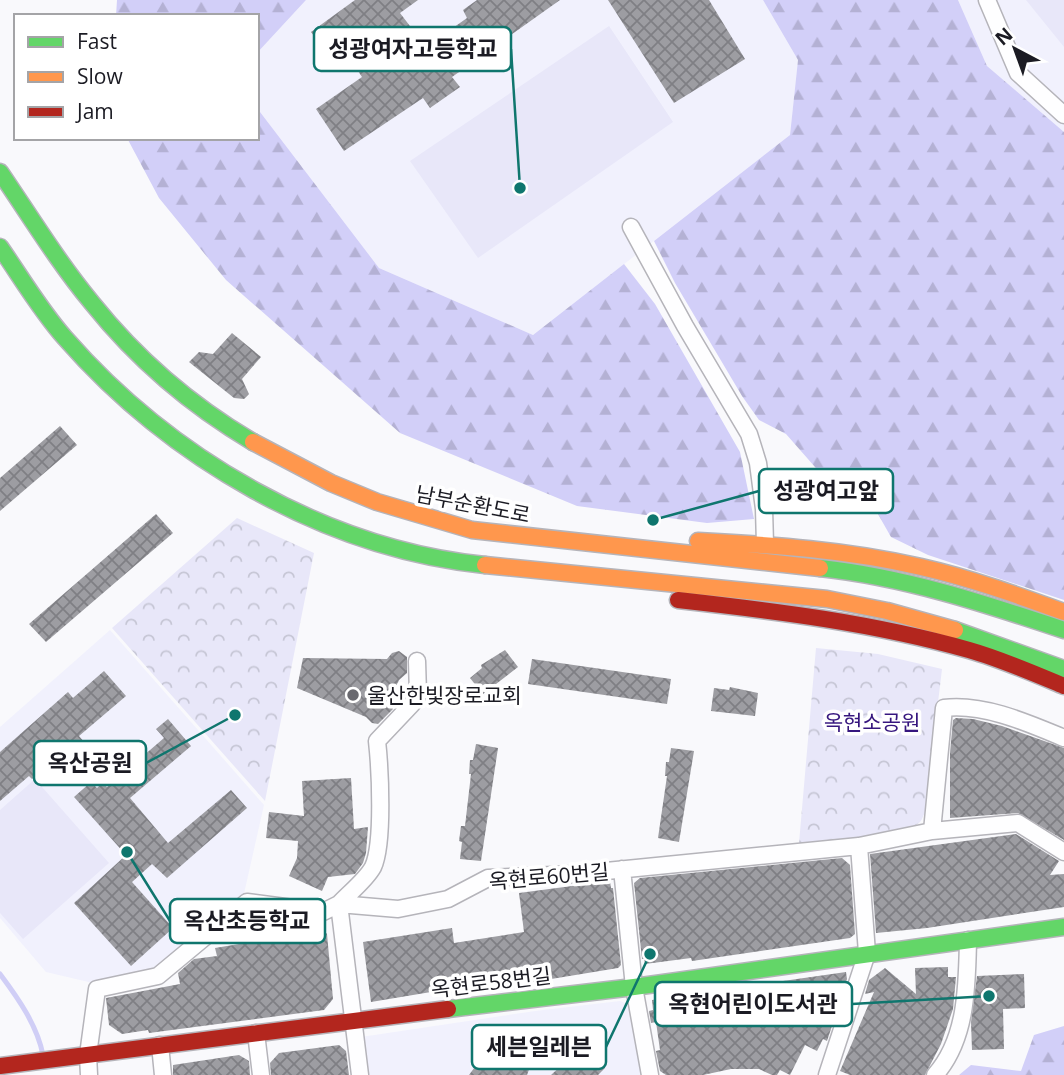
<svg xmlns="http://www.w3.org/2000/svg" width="1064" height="1075" font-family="'Open Sans','Noto Sans KR',sans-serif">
<defs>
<pattern id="forest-firs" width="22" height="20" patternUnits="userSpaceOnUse" patternTransform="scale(1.75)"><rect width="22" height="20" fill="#d2cff8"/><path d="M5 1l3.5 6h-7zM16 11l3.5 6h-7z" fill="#b4b1d4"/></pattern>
<pattern id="park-crowns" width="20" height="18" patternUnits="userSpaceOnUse" patternTransform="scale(1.75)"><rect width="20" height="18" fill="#e8e7f9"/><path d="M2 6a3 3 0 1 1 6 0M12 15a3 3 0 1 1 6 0" fill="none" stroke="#c6c6d5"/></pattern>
<pattern id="building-cross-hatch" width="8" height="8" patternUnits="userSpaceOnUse" patternTransform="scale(1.75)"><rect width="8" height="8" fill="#9d9da2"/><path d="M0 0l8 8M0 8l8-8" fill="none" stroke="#7f7f84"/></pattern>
</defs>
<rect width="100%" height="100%" fill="#f9f9fc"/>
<!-- built -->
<path fill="#f1f1fd" d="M306,0H763L798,60L790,135L533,335L379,268L257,108V53Z
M958,0H1064V132L987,66Z
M110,630L264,805L243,898L156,970L97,984L46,972L0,918V727Z
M620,1001L630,1005L643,1075H366L361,1037L535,1011Z"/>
<!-- forest -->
<path fill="url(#forest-firs)" d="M117,0H306L257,53V16H116Z
M763,0H958L987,66L1064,132V600L928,555L891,537L858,479L822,475L786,434L759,420L742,396L675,283L654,241L790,135L798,60Z
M257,108L379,268L533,335L624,264L655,304L740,452L754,519L707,523L577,506L400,433L226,280L159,198L127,138H257Z
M1064,1026V1075H959L971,1065L1021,1071L1034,1035Z"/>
<!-- park -->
<path fill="url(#park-crowns)" d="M237,518L314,553L265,801L112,628Z
M816,648L878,654L942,669L925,812C924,814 922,820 920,822C907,835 820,843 799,843Z"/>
<!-- pitch -->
<path fill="#e8e7f9" d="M1026,0H1064V47Z
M609,26L673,122L478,258L410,161Z
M35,779L109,863L23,939L0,913V810Z"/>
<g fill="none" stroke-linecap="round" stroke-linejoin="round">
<!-- stream -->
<path stroke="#d0cef6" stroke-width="5" d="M0,974C18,998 37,1025 43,1055"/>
</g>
<!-- building -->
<path fill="url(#building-cross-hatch)" d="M355,0H418L400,13L426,47L467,18L463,10L477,0H560L452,77L460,87L430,108L423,98L344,151L316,109L362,77L346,53L324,49L311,32Z
M608,0H709L745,59L674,103Z
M232,333L261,357L242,379L249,394L244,399L234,398L189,362L199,352L213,354Z
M60,426L77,445L0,511V478Z
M156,514L173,533L46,642L29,624Z
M505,650L518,667L483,694L470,678L482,668L481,665Z
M399,651L407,657V673L399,680L390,702L393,709L378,724L372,723L366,717L297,688L303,658L387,659L392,653Z
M532,659L671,679L667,704L528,684Z
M104,671L126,696L79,736L85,743L67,757L62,751L32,779L29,776L0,801V752L68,692L73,698Z
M730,687L758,693L755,716L711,711L714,688L729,690Z
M956,718L973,719L1002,726L1064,748V840L1018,813L950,818V753L953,720Z
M168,719L191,746L130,798L168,843L231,790L247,808L167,878L152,864L132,882L173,928L131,966L74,903L126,855L74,797L91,782L97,788L102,783L107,787L164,738L156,729Z
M476,744L498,748L481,861L460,859L462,842L459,841L461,826H465L471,774H469L470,760H473Z
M671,748L694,751L679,842L658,838L667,776H665L666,762H669Z
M351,778L354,829L368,827L366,853L363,863L355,874L328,877L322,891L289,876L297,858L298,841L266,838L269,812L304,816L302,781Z
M1016,834L1059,861L1050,875L1064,874V907L927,928L876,933L870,854Z
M842,858L850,865L855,934L850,938L692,961L691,958L645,964L644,959H642L634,883L640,878Z
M610,881L611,888H613L621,965L618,968L533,982L530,966L510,970L506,976L499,980L486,983L476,980L460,982L461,987L371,1002L363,942L452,928L454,943L524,932L519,893Z
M276,922L277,926L317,923L327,934L333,999L324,1010L149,1033L148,1030L122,1034L109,1025L106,998L180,984L178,973L194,959L217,956L215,948L245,943L242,927Z
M948,967V977H956L953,1009L941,1044L925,1075H850L840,1071L874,992L865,994L869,980L885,968L916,994L915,968Z
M846,972L847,979L842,997H839L840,1002L827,1041L823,1039L817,1051L805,1045L790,1075L780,1070L777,1075H772L759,1069H731L703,1075H666L660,1071L656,1051L660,1050L656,1022L651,1023L649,1011L653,1010L652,1000Z
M1024,974L1025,1008L1003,1009L1004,1049L972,1050L971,1022L977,976Z
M524,1034L535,1036L534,1056L527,1075H469L480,1060L492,1049Z
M571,1044L577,1051L583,1045L605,1068L598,1075H551L563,1064L557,1058Z
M339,1045L346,1051L349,1075H271L270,1063L279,1053Z
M239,1055L249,1061L250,1075H173V1065Z"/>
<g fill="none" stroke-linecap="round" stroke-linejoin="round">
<!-- street casing -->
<g stroke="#b5b4ba" stroke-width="19">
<path id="street" d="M987,0L1018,73L1064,115
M631,227L685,326L749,434L758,463L764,509L765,544
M932,831L944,708C983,703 1028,723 1064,738
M622,869L634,987L650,1075
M339,904C349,893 366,880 373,867C384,843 380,768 377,741L412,704L418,694L417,661
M339,904L360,1075
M256,1033L261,1075
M160,1045L163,1075
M89,1075L88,1055L97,989L158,976L247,902L323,912L339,904L398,909L448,899L488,878L576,874L859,846L932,831L1018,823L1064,852
M827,1075L867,953L859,846
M935,1075C967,1039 967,986 968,940"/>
</g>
<!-- fast casing -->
<g stroke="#b5b4ba" stroke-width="19">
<path id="fast" d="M0,172C30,216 58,262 92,303C136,358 192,406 253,442
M0,247C21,277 40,310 65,338C169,457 325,549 485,565
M820,568C904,577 983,603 1064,630
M955,630L1064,669
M448,1009L634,987L1064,927"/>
</g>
<!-- slow casing -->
<g stroke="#b5b4ba" stroke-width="19">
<path id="slow" d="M253,442L331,483L377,502L472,530L820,568
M698,541C773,545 848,550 921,567C970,578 1017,595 1064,612
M485,565L827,599L887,611L955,630"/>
</g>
<!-- jam casing -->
<g stroke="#b5b4ba" stroke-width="19">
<path id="jam" d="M678,600C776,611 874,623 969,650C1001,659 1033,673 1064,686
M0,1066L448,1009"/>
</g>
<!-- street -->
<use href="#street" stroke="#fefeff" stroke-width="16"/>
<!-- fast -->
<use href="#fast" stroke="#63d668" stroke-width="16"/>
<!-- slow -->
<use href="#slow" stroke="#ff974d" stroke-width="16"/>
<!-- jam -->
<use href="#jam" stroke="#b3261e" stroke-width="16"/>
</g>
<!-- markers -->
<circle fill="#69696f" stroke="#fff" stroke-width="2.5" cx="353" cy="695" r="7"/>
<g text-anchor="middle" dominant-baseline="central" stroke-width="7" stroke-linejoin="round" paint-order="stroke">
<!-- street labels -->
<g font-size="21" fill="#1b1b23" stroke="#fff">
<text transform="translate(473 504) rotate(11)">남부순환도로</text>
<text transform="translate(549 876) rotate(-5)">옥현로60번길</text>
<text transform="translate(491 982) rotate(-7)">옥현로58번길</text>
</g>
<!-- poi labels -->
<g font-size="21" fill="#1b1b23" stroke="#fff" text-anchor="start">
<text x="367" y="695">울산한빛장로교회</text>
</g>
<!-- park labels -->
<g font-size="21" fill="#36167e" stroke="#fff">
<text x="872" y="722">옥현소공원</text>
</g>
</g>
<!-- callouts -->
<path fill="none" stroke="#0f766e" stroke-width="2.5" d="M520 188L511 49M653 520L759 491M235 715L146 763M127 852L170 921M989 996L852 1004M650 954L606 1047"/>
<g fill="#0f766e" stroke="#fff" stroke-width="2.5">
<circle cx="520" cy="188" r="7"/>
<circle cx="653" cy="520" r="7"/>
<circle cx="235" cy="715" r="7"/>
<circle cx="127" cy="852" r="7"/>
<circle cx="989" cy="996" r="7"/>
<circle cx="650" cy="954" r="7"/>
</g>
<g fill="#fff" stroke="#0f766e" stroke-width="2.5">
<rect x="314" y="27" width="197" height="44" rx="7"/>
<rect x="759" y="469" width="134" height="44" rx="7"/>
<rect x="34" y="741" width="112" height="44" rx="7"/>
<rect x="170" y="899" width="155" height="44" rx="7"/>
<rect x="655" y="982" width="197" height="44" rx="7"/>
<rect x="472" y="1025" width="134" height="44" rx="7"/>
</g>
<g font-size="23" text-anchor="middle" font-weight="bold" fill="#1b1b23">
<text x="413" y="57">성광여자고등학교</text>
<text x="826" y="499">성광여고앞</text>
<text x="90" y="771">옥산공원</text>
<text x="247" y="929">옥산초등학교</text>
<text x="753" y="1012">옥현어린이도서관</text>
<text x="539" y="1055">세븐일레븐</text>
</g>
<!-- legend -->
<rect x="14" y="14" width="245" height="126" fill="#ffffff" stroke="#a4a4a7" stroke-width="2"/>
<rect x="28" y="37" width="35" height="10" fill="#63d668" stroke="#a4a4a7" stroke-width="2"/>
<text x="77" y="49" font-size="21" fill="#1b1b23">Fast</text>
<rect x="28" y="72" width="35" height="10" fill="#ff974d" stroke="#a4a4a7" stroke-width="2"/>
<text x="77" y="84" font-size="21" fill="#1b1b23">Slow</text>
<rect x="28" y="107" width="35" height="10" fill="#b3261e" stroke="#a4a4a7" stroke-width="2"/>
<text x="77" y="119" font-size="21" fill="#1b1b23">Jam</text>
<!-- north arrow -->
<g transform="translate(1015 49) rotate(319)" stroke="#ffffff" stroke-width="5" paint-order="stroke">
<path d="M0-5L12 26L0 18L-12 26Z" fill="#1b1b23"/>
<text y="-10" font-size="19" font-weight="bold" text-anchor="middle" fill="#1b1b23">N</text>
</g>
</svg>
